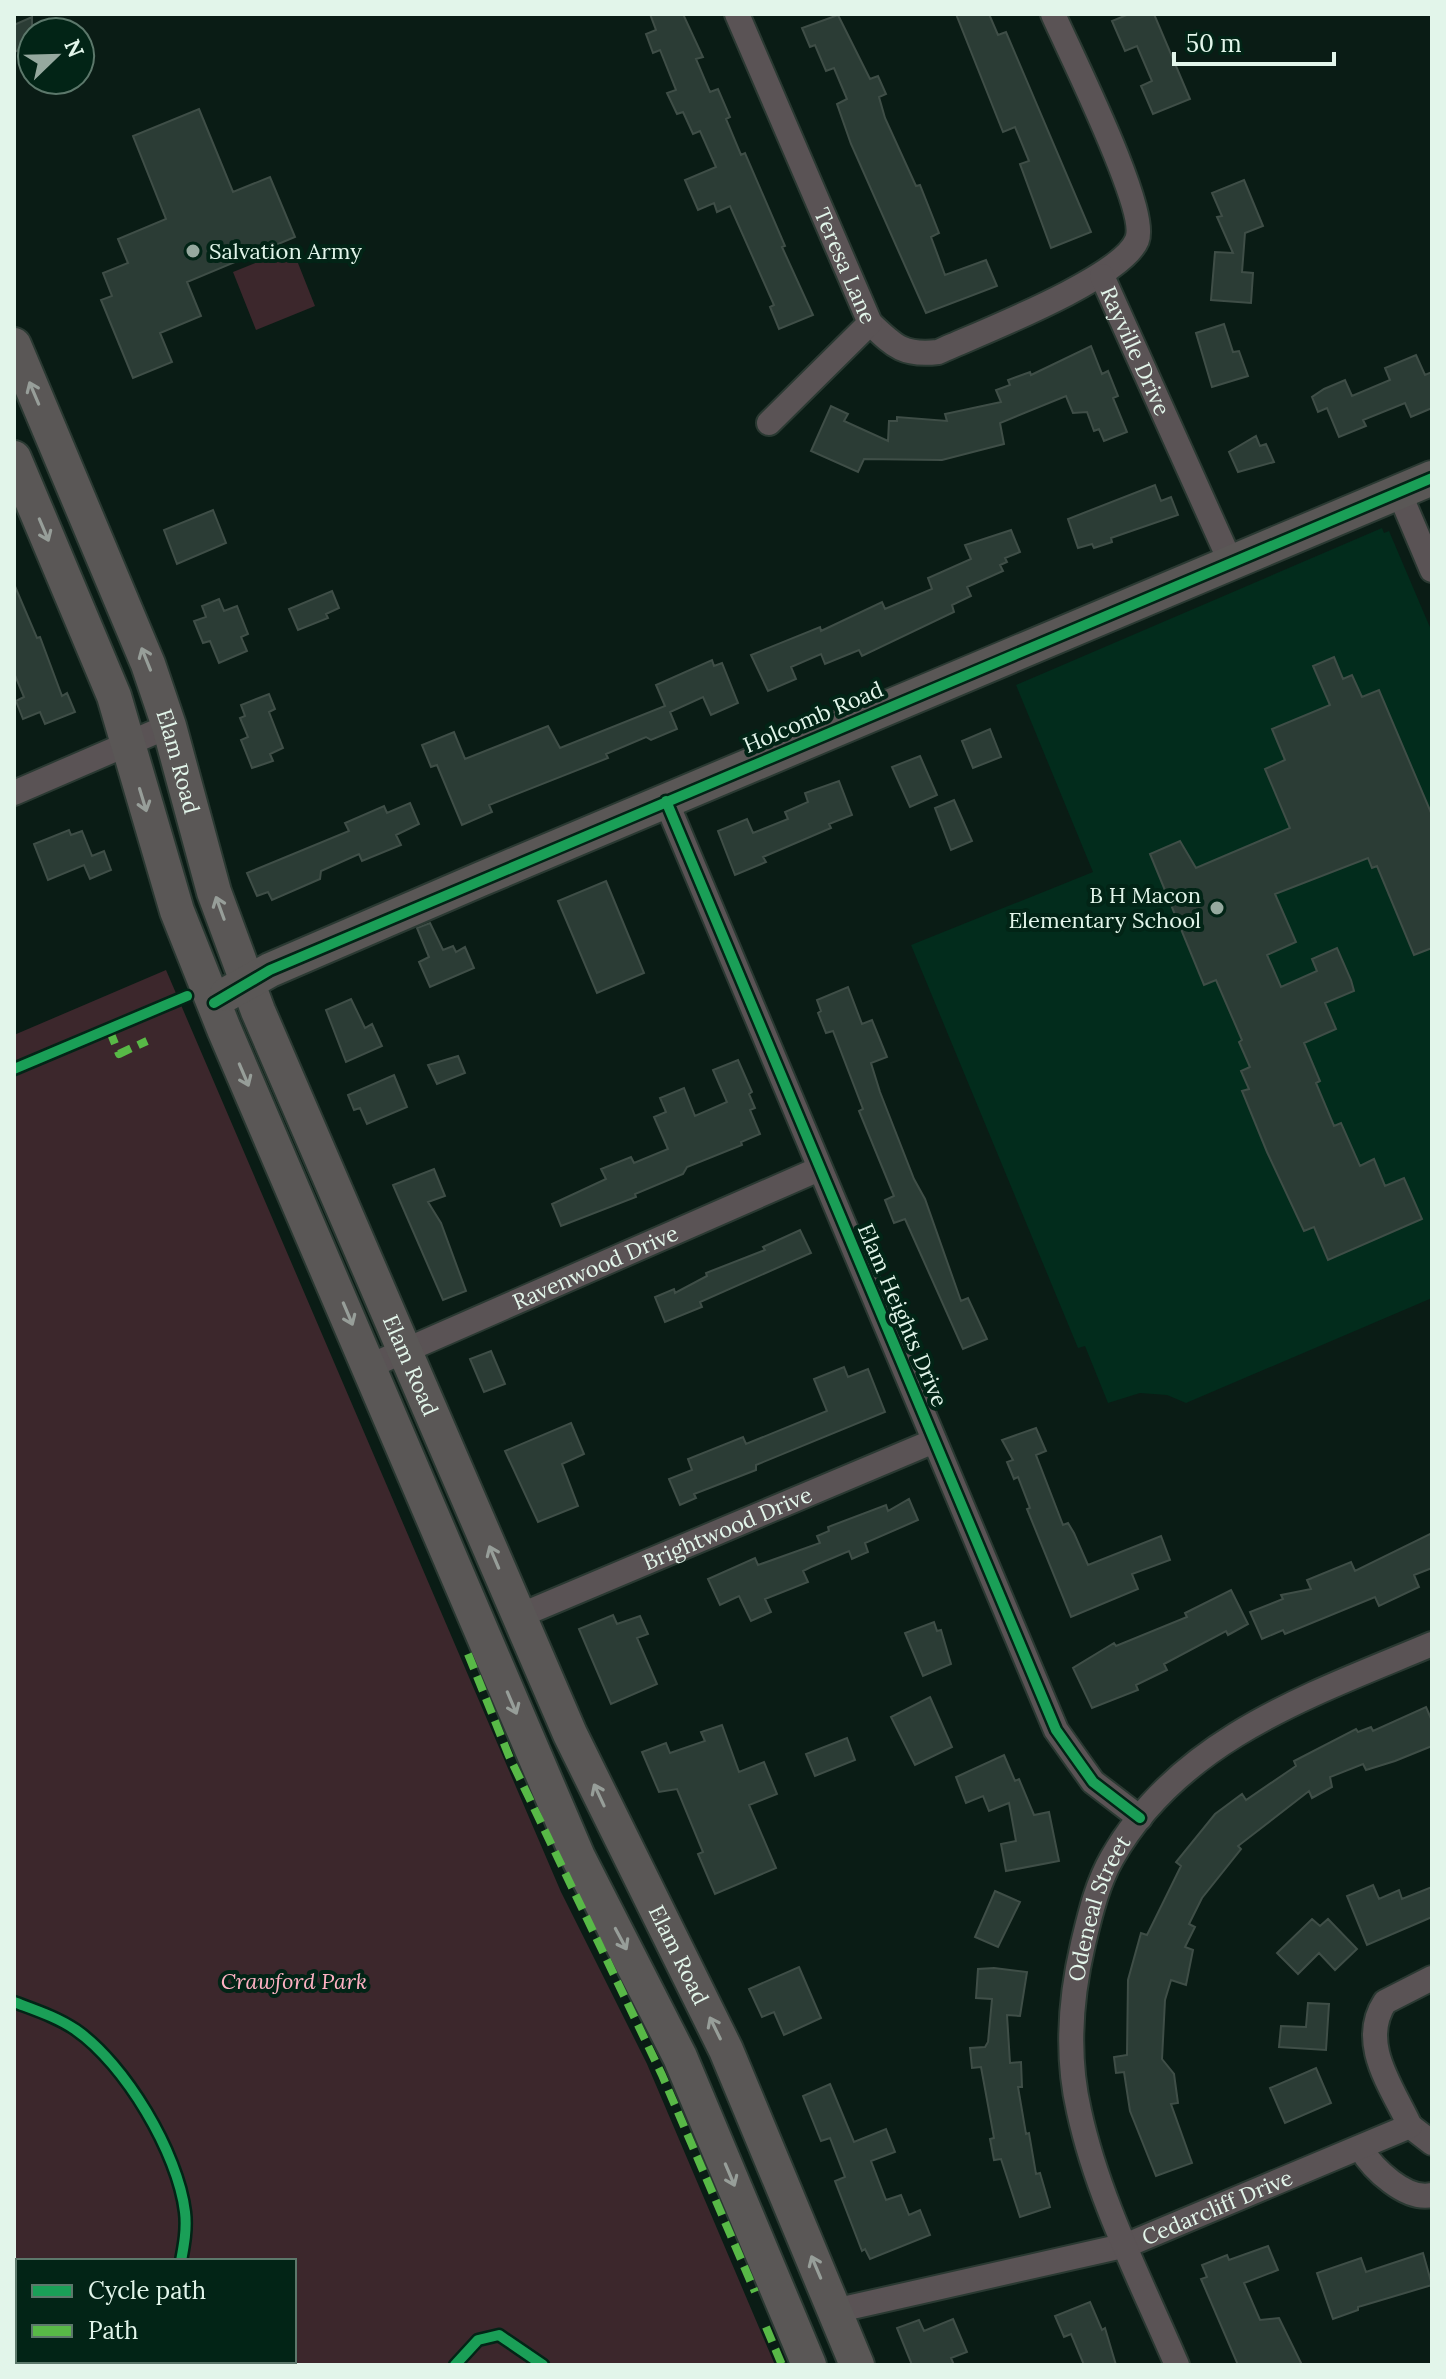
<svg xmlns="http://www.w3.org/2000/svg" width="1446" height="2379" font-family="Lora,serif">
<rect width="100%" height="100%" fill="#0a1c15"/>
<!-- built -->
<path fill="#022c1c" d="M1382,528L1384,533L1389,531L1432,632V1298L1186,1403L1167,1395L1140,1393L1108,1403L1085,1346L1078,1348L911,945L1093,872L1016,685Z"/>
<!-- green -->
<path fill="#3c272c" fill-rule="evenodd" d="M292,248L315,306L256,330L233,272Z
M166,970L561,1892L647,2064L775,2365H14V1035ZM294,2261V2361H18V2261Z"/>
<!-- building -->
<path fill="#2b3c35" stroke="#3f4e47" stroke-width="2" d="M650,14H683L703,57L696,59L710,92L718,89L730,117L726,119L741,155L745,153L785,246L782,247L813,315L779,329L770,307L774,305L730,206L717,212L714,203L698,210L685,180L716,167L700,131L693,134L683,112L677,114L667,93L676,90L660,50L653,53L646,34L656,30Z
M956,14H989L998,35L1006,32L1091,232L1051,248L1020,164L1029,161L1015,127L1003,132Z
M1129,14H1154L1190,99L1153,114L1141,86L1152,81L1137,46L1125,51L1112,21Z
M838,15L870,79L878,76L886,94L879,97L885,118L916,186L920,185L939,233L931,237L945,275L986,260L997,286L926,313L851,144L837,104L847,99L834,68L826,71L815,45L810,47L802,28Z
M32,17V45L14,52V25Z
M199,109L233,192L270,177L295,237L187,282L201,316L160,333L172,362L133,378L101,300L112,296L103,273L128,263L118,239L166,219L133,136Z
M1244,180L1263,226L1245,233L1242,272L1253,273L1251,303L1211,300L1215,252L1233,253L1217,217L1222,216L1212,193Z
M1224,324L1233,352L1239,351L1248,376L1212,387L1196,333Z
M1091,346L1102,374L1108,371L1118,396L1113,398L1127,432L1104,441L1099,429L1094,431L1087,412L1073,413L1066,396L1000,423L1004,444L942,460L864,459L858,472L811,451L831,406L848,414L844,421L888,441L889,421H897V417L947,421L945,414L1001,402L996,390L1010,385L1008,380L1030,372L1031,375Z
M1416,355L1425,375L1432,372V408L1411,417L1405,403L1363,420L1366,426L1339,437L1327,408L1318,412L1312,397L1324,389L1345,380L1352,396L1390,380L1385,368Z
M1256,436L1260,446L1266,444L1274,462L1238,472L1229,452Z
M1155,485L1161,501L1171,497L1178,515L1111,538L1112,542L1094,548L1092,544L1078,548L1068,519Z
M213,510L226,543L177,564L164,530Z
M1011,530L1020,552L1005,558L1007,562L1000,565L1003,571L967,587L971,596L952,605L954,612L862,656L859,650L825,664L821,654L791,667L796,679L768,691L751,655L820,627L821,631L882,602L885,609L932,589L928,578L971,559L965,545Z
M14,584L37,638L40,637L62,696L67,693L75,712L45,724L40,712L23,719L16,701L24,697L14,673Z
M332,591L339,608L326,614L328,618L298,630L289,609Z
M219,599L224,611L237,606L248,634L241,637L247,651L219,663L210,641L203,643L194,621L206,617L202,606Z
M1334,657L1343,679L1352,675L1362,697L1379,690L1432,815V948L1414,955L1377,866L1372,868L1368,858L1275,894L1296,942L1267,955L1281,987L1317,971L1312,959L1337,948L1351,980L1354,991L1325,1003L1336,1029L1304,1043L1320,1081L1316,1083L1334,1126L1341,1123L1360,1166L1374,1159L1385,1186L1404,1178L1422,1219L1328,1260L1314,1227L1304,1231L1267,1152L1242,1091L1249,1089L1241,1071L1250,1067L1239,1042L1242,1040L1216,980L1204,985L1150,854L1180,841L1196,868L1290,828L1265,769L1285,760L1272,729L1330,705L1313,666Z
M712,660L714,666L722,663L738,703L711,715L703,697L670,712L677,729L651,740L646,737L606,754L608,758L489,805L492,812L462,825L437,765L431,767L422,745L454,732L465,759L548,726L560,748L665,706L656,685Z
M269,694L275,709L269,712L283,748L270,754L273,761L252,768L241,740L248,737L240,718L245,716L241,705Z
M990,729L1001,757L973,768L962,741Z
M920,756L937,795L910,807L892,767Z
M839,781L852,815L829,824L831,828L763,857L766,862L735,875L718,831L747,819L753,833L788,819L785,812L808,802L805,793Z
M954,800L972,841L951,850L935,808Z
M410,803L419,824L396,835L401,845L362,861L359,854L321,871L320,879L272,900L268,892L257,896L247,873L349,831L345,823L384,806L387,813Z
M69,830L71,835L82,831L92,856L104,851L111,870L90,879L84,865L48,880L34,844Z
M606,881L644,973L597,993L558,901Z
M430,923L443,950L453,946L456,952L465,947L474,968L430,987L419,962L429,957L417,928Z
M848,987L862,1024L872,1020L887,1057L871,1063L880,1092L914,1179L925,1199L961,1301L968,1298L987,1339L963,1349L905,1219L894,1223L885,1200L894,1196L859,1111L863,1109L833,1031L826,1033L818,1013L821,1011L817,1000Z
M351,999L365,1028L372,1024L382,1046L346,1062L326,1010Z
M458,1056L465,1073L437,1084L428,1065Z
M738,1060L752,1092L749,1094L755,1108L750,1110L760,1134L741,1142L742,1145L687,1167L683,1174L635,1194L636,1197L561,1226L552,1204L606,1179L601,1169L631,1157L634,1163L668,1149L654,1117L666,1112L660,1098L684,1088L695,1116L727,1102L713,1070Z
M394,1075L407,1107L367,1124L360,1108L354,1110L348,1095Z
M434,1169L445,1196L428,1202L441,1223L466,1291L443,1300L393,1185Z
M800,1230L811,1253L700,1302L702,1307L665,1322L655,1297L674,1289L675,1293L707,1276L706,1273L765,1250L763,1247Z
M491,1351L505,1384L484,1392L470,1359Z
M844,1367L848,1377L868,1369L885,1412L756,1465V1470L694,1494L696,1498L680,1505L669,1479L692,1470L688,1459L743,1437L746,1444L827,1411L814,1379Z
M571,1423L584,1454L562,1464L578,1506L538,1522L505,1451Z
M1036,1428L1046,1451L1036,1455L1063,1525L1068,1523L1074,1533L1088,1565L1161,1536L1170,1560L1132,1574L1138,1589L1071,1617L1027,1509L1030,1508L1018,1477L1014,1479L1007,1462L1013,1460L1002,1440Z
M909,1499L918,1520L865,1543L868,1552L852,1559L849,1551L811,1567L803,1571L808,1582L765,1599L771,1612L751,1621L739,1596L720,1605L708,1579L755,1558L758,1565L820,1543L817,1536L829,1531L828,1527L886,1505L888,1511Z
M1432,1533V1568L1414,1575L1419,1587L1379,1606L1375,1597L1285,1634L1283,1630L1262,1639L1250,1612L1283,1599L1281,1595L1311,1589L1307,1580L1351,1562L1355,1571Z
M1231,1590L1248,1624L1228,1635L1226,1631L1164,1664L1167,1670L1136,1685L1138,1690L1092,1708L1073,1668L1114,1643L1116,1646L1187,1617L1185,1613Z
M613,1615L617,1624L640,1616L648,1634L637,1638L657,1684L611,1704L579,1629Z
M934,1622L937,1631L941,1630L951,1664L923,1676L905,1633Z
M930,1697L952,1747L915,1765L891,1717Z
M1426,1707L1432,1721V1746L1395,1761L1366,1770L1363,1764L1330,1777L1332,1787L1312,1798L1309,1791L1238,1846L1241,1849L1202,1898L1189,1924L1195,1927L1185,1947L1193,1950L1186,1985L1171,1980L1165,2000L1162,2059L1174,2074L1178,2103L1171,2104L1192,2163L1156,2176L1130,2111L1124,2072L1116,2073L1114,2057L1127,2055L1128,1980L1141,1933L1147,1935L1181,1866L1176,1862L1215,1814L1242,1794L1246,1800L1296,1766L1294,1761L1356,1729L1358,1732L1371,1727L1373,1731Z
M722,1725L739,1772L764,1762L777,1794L749,1805L776,1868L715,1894L698,1854L703,1852L677,1789L659,1792L642,1752L666,1743L670,1753L705,1741L701,1732Z
M847,1738L855,1760L815,1776L806,1754Z
M1004,1755L1015,1781L1019,1779L1034,1815L1049,1812L1059,1861L1006,1871L1001,1844L1016,1841L1009,1803L989,1811L983,1796L966,1803L956,1777Z
M1373,1885L1379,1899L1399,1890L1402,1899L1432,1887V1917L1367,1945L1347,1896Z
M995,1891L1020,1902L998,1947L975,1937Z
M1312,1919L1320,1926L1328,1919L1357,1949L1335,1970L1319,1953L1298,1974L1277,1953Z
M799,1967L821,2018L784,2035L774,2012L762,2017L749,1989Z
M994,1968L1027,1972L1020,2016L1007,2015L1010,2063L1021,2062L1022,2087H1018L1026,2134L1029,2133L1036,2174L1040,2173L1050,2207L1020,2217L1001,2159L994,2160L990,2139L994,2138L981,2067L972,2068L970,2048L985,2047L988,2042L992,1999L976,1998L978,1969Z
M1308,2003L1329,2004L1326,2050L1279,2047L1281,2026L1306,2027Z
M1316,2068L1331,2103L1285,2123L1270,2088Z
M830,2084L854,2142L886,2129L895,2152L871,2161L886,2200L901,2195L909,2215L920,2210L930,2235L870,2259L865,2249L862,2251L835,2181L845,2177L830,2138L821,2141L803,2096Z
M1268,2246L1278,2270L1244,2283L1260,2320L1279,2318L1302,2365H1238L1201,2279L1207,2277L1202,2265L1227,2255L1229,2260Z
M1423,2253L1432,2285L1358,2307V2310L1333,2319L1317,2273L1361,2258L1366,2272Z
M1090,2302L1102,2330L1105,2328L1116,2365H1084L1071,2334L1064,2337L1055,2316Z
M953,2319L967,2352L951,2358L954,2365H912L897,2328L919,2320L924,2331Z"/>
<g fill="none" stroke-linecap="round" stroke-linejoin="round">
<!-- street casing -->
<g stroke="#2a3932" stroke-width="28">
<g id="street">
<path id="s1" d="M737,14L870,323C894,346 903,356 938,352C980,333 1121,279 1137,240C1149,209 1069,51 1053,14"/>
<path id="s2" d="M1102,276L1231,563"/>
<path d="M769,423L870,323"/>
<path d="M1399,492L1432,570"/>
<path d="M14,793L169,726"/>
<path d="M666,801L1056,1730L1093,1782L1140,1818"/>
<path id="s3" d="M370,1366L819,1169"/>
<path id="s4" d="M519,1616L934,1441"/>
<path d="M1410,2126L1432,2143"/>
<path d="M1361,2149C1373,2169 1406,2201 1432,2195"/>
<path id="s5" d="M834,2311L1127,2245L1410,2126C1392,2087 1358,2043 1385,2002L1432,1978"/>
<path id="s6" d="M1177,2365C1142,2283 1098,2199 1079,2111C1066,2055 1070,2000 1083,1944C1090,1915 1097,1884 1112,1858C1180,1738 1313,1694 1432,1644"/>
</g>
</g>
<!-- secondary casing -->
<g stroke="#2a3932" stroke-width="38">
<g id="secondary">
<path id="s7" d="M14,345L148,664L169,726L214,892L258,1011L570,1734L726,2050L857,2365"/>
<path d="M14,458L114,696L177,911L224,1029L578,1857L680,2057L809,2365"/>
<path d="M227,994L270,970L481,879L1432,478"/>
</g>
</g>
<!-- street -->
<use href="#street" stroke="#5a5355" stroke-width="24"/>
<!-- secondary -->
<use href="#secondary" stroke="#5a5756" stroke-width="34"/>
<!-- quiet -->
<path stroke="#58b947" stroke-width="8" stroke-dasharray="16 8" stroke-linecap="butt" d="M109,1029L119,1054L147,1041
M468,1654L509,1756L662,2075L755,2292
M766,2327L782,2365"/>
<!-- cycleway casing -->
<g stroke="#022416" stroke-width="15">
<path id="cycleway" d="M666,801L1056,1730L1093,1782L1140,1818
M214,1003L270,970L1432,478
M14,1069L187,996
M14,2002C35,2010 57,2017 76,2030C125,2064 178,2153 185,2212C187,2229 184,2245 181,2261
M455,2365L478,2340L499,2335L543,2365"/>
</g>
<!-- cycleway -->
<use href="#cycleway" stroke="#1a9f57" stroke-width="10"/>
</g>
<!-- one-way arrows -->
<defs><path id="oneway-shaft" d="M-6 0H5M1.5-3L5.5 0L1.5 3" fill="none" stroke-width="1.6" stroke-linecap="round" stroke-linejoin="round" transform="scale(2)"/></defs>
<g stroke="#979e99">
<use href="#oneway-shaft" transform="translate(34 393) rotate(-113)"/>
<use href="#oneway-shaft" transform="translate(44 530) rotate(67)"/>
<use href="#oneway-shaft" transform="translate(146 659) rotate(-112)"/>
<use href="#oneway-shaft" transform="translate(143 800) rotate(73)"/>
<use href="#oneway-shaft" transform="translate(220 908) rotate(-110)"/>
<use href="#oneway-shaft" transform="translate(244 1075) rotate(67)"/>
<use href="#oneway-shaft" transform="translate(348 1314) rotate(67)"/>
<use href="#oneway-shaft" transform="translate(494 1557) rotate(-113)"/>
<use href="#oneway-shaft" transform="translate(512 1703) rotate(67)"/>
<use href="#oneway-shaft" transform="translate(599 1795) rotate(-115)"/>
<use href="#oneway-shaft" transform="translate(621 1939) rotate(62)"/>
<use href="#oneway-shaft" transform="translate(715 2028) rotate(-116)"/>
<use href="#oneway-shaft" transform="translate(730 2175) rotate(67)"/>
<use href="#oneway-shaft" transform="translate(816 2267) rotate(-113)"/>
</g>
<!-- markers -->
<g fill="#96a99f" stroke="#022416" stroke-width="3">
<circle cx="193" cy="251" r="8"/>
<circle cx="1217" cy="908" r="8"/>
</g>
<g text-anchor="middle" dominant-baseline="central" stroke-width="8" stroke-linejoin="round" paint-order="stroke">
<!-- poi labels -->
<g font-size="22" fill="#e2f5ea" stroke="#022416" text-anchor="start">
<text x="209" y="251">Salvation Army</text>
<text x="1201" y="895" text-anchor="end">B H Macon<tspan x="1201" dy="25">Elementary School</tspan></text>
</g>
<!-- street labels -->
<g font-size="22" fill="#e2f5ea" stroke="#022416">
<text stroke="none"><textPath href="#s1" startOffset="274">Teresa Lane</textPath></text>
<text stroke="none"><textPath href="#s2" startOffset="82">Rayville Drive</textPath></text>
<text transform="translate(813 717) rotate(-23)">Holcomb Road</text>
<text stroke="none"><textPath href="#s7" startOffset="448">Elam Road</textPath></text>
<text stroke="none"><textPath href="#s3" startOffset="246">Ravenwood Drive</textPath></text>
<text transform="translate(903 1315) rotate(67)">Elam Heights Drive</text>
<text stroke="none"><textPath href="#s7" startOffset="1096">Elam Road</textPath></text>
<text stroke="none"><textPath href="#s4" startOffset="226">Brightwood Drive</textPath></text>
<text stroke="none"><textPath href="#s6" startOffset="480">Odeneal Street</textPath></text>
<text stroke="none"><textPath href="#s7" startOffset="1744">Elam Road</textPath></text>
<text stroke="none"><textPath href="#s5" startOffset="398">Cedarcliff Drive</textPath></text>
</g>
<!-- park labels -->
<g font-size="22" font-style="italic" fill="#feb1c3" stroke="#022416">
<text x="294" y="1981">Crawford Park</text>
</g>
</g>
<!-- border -->
<rect width="1446" height="2379" fill="none" stroke="#e2f5ea" stroke-width="32"/>
<!-- legend -->
<rect x="16" y="2259" width="280" height="104" fill="#022416" stroke="#5c786b" stroke-width="2"/>
<rect x="32" y="2285" width="40" height="12" fill="#1a9f57" stroke="#5c786b" stroke-width="2"/>
<text x="88" y="2299" font-size="24" fill="#e2f5ea">Cycle path</text>
<rect x="32" y="2325" width="40" height="12" fill="#58b947" stroke="#5c786b" stroke-width="2"/>
<text x="88" y="2339" font-size="24" fill="#e2f5ea">Path</text>
<!-- north arrow -->
<g transform="translate(56 56) rotate(67)"><circle r="38" fill="#022416" stroke="#5c786b" stroke-width="2"/>
<path d="M0-6L14 30L0 20L-14 30Z" fill="#96a99f"/>
<text y="-12" font-size="22" font-weight="bold" text-anchor="middle" fill="#e2f5ea">N</text>
</g>
<!-- scale -->
<path d="M1174 52v12h160v-12" fill="none" stroke="#e2f5ea" stroke-width="4"/>
<text x="1186" y="52" font-size="24" fill="#e2f5ea" stroke="#022416" stroke-width="6" paint-order="stroke">50 m</text>
</svg>
